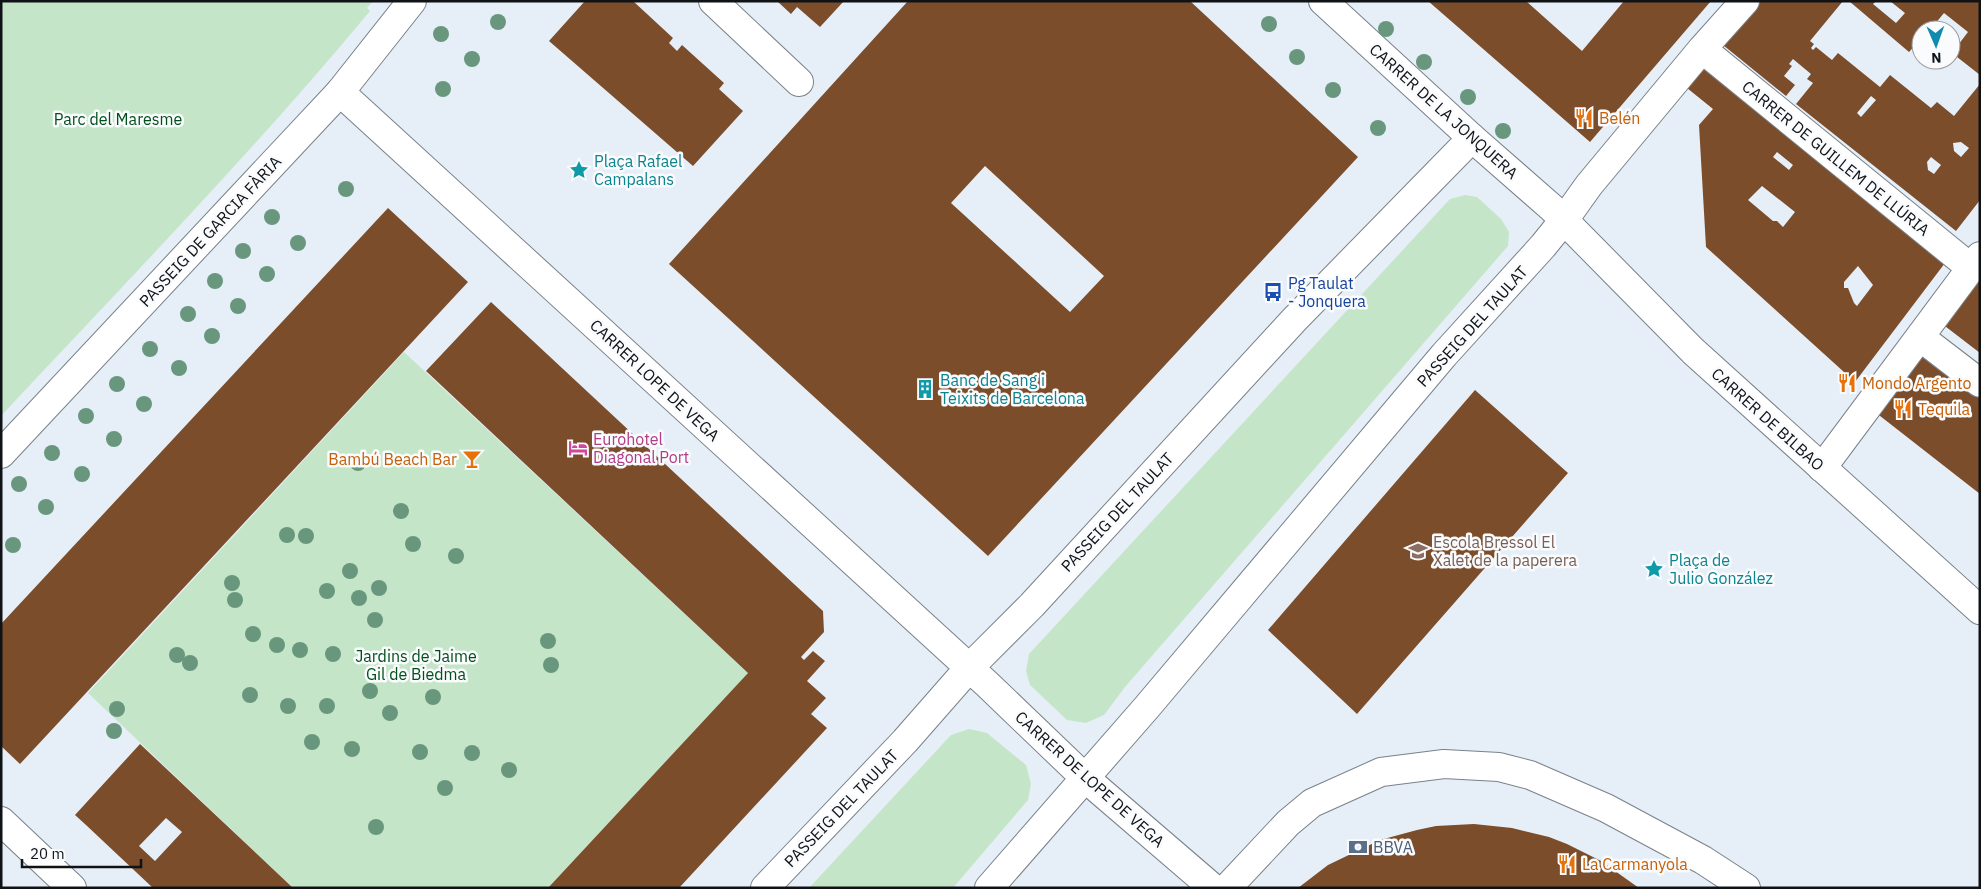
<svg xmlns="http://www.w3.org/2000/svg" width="1981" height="889" font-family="'IBM Plex Sans',sans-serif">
<rect width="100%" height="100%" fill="#e6eff8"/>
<!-- green -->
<path fill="#c5e5c8" d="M2,1H373L367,8L370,11C253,152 126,282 1,416Z
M1465,195L1477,197L1501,219L1509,232L1508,246L1125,687L1104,715L1086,723L1067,720L1030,685L1026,671L1029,654L1450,199Z
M404,352L748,673L548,888H293L88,693Z
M969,729L987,733L1026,765L1031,784L1028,800L953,888H809L951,735Z"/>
<!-- building -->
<path fill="#7b4d2b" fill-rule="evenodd" d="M585,1H633L673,38L669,43L677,51L682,45L724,83L719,89L743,111L693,166L549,41Z
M777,1H844L820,27L797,7L791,14Z
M908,1H1190L1358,157L988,556L669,264ZM985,166L1104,276L1070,312L951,203Z
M1428,1H1526L1582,51L1624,1H1711L1590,142Z
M1761,1H1843L1810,41L1814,44L1811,48L1813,50L1816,47L1832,60L1838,53L1880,87L1890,75L1931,108L1937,102L1954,116L1980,84V200L1956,231L1796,104L1813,83L1807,79L1811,74L1793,59L1789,64L1792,66L1784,76L1795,85L1786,96L1723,45ZM1871,96L1876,100L1861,117L1857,113ZM1961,142L1969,148L1961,157L1954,151L1953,143ZM1931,157L1941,165L1934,174L1928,170L1927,162Z
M1849,1H1876L1873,4L1896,23L1905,13L1890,1H1980V75L1952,53L1968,32L1944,13L1930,30H1921V39L1909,52Z
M1706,67L1948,259L1855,382L1706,247L1699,125L1713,109L1687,88ZM1777,152L1793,165L1789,170L1773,157ZM1762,186L1795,212L1783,227L1777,221H1773L1748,200ZM1858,266L1873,285L1857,306L1854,303L1848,288H1844V282Z
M388,208L468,282L20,764L1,746V624Z
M1980,273V353L1941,323Z
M491,302L823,611L824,632L801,657L804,660L813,651L825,661L807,681L826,698L811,714L827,728L679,888H548L748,673L426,371Z
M1922,350L1980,395V494L1875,412Z
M1475,390L1568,473L1357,714L1268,630Z
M140,744L257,854L293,888H153L86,825L75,815ZM166,818L182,832L155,861L139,846Z
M1474,824L1512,828L1549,837L1567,844L1601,861L1639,888H1298L1328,865L1380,840L1417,830L1436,826Z"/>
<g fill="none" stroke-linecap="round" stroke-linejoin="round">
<!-- minor casing -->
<g stroke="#798189" stroke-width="30">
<path id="minor" d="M713,1L799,82
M1702,49L1971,268
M340,92L987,684L1085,778L1213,888
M1920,337L1980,383
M1822,468L1980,256
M1,821L72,888
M765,888L905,741L969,668L1032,605L1294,320L1472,138
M989,888L1147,707L1444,355L1543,246L1564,220L1589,185L1702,49L1745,1
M1227,888L1288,823L1312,803L1381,772L1444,764L1499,767L1530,775L1606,808L1703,860L1746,888"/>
</g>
<!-- major casing -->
<g stroke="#798189" stroke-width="30">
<path id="major" d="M1323,1L1472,138L1552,208L1693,351L1980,610
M1,454L340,92L412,1"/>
</g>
<!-- minor -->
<use href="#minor" stroke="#fff" stroke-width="28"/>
<!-- major -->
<use href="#major" stroke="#fff" stroke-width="28"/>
</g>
<!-- trees -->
<g fill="#68977e">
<circle cx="498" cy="22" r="8"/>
<circle cx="1269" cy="24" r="8"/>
<circle cx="1386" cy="29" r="8"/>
<circle cx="441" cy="34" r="8"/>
<circle cx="1297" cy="57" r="8"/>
<circle cx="472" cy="59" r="8"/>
<circle cx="1424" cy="62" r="8"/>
<circle cx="443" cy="89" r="8"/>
<circle cx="1333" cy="90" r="8"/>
<circle cx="1468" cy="97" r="8"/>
<circle cx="1378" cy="128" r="8"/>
<circle cx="1503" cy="131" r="8"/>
<circle cx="346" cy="189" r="8"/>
<circle cx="272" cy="217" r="8"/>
<circle cx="298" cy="243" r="8"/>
<circle cx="243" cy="251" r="8"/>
<circle cx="267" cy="274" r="8"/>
<circle cx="215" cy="281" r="8"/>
<circle cx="238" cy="306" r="8"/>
<circle cx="188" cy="314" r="8"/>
<circle cx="212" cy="336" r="8"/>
<circle cx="150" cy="349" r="8"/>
<circle cx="179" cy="368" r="8"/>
<circle cx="117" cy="384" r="8"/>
<circle cx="144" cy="404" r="8"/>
<circle cx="86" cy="416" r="8"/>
<circle cx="114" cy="439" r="8"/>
<circle cx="52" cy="453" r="8"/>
<circle cx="358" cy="463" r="8"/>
<circle cx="82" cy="474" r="8"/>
<circle cx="19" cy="484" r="8"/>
<circle cx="46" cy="507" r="8"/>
<circle cx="401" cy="511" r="8"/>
<circle cx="287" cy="535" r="8"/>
<circle cx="306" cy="536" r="8"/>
<circle cx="413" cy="544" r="8"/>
<circle cx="13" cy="545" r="8"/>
<circle cx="456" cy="556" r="8"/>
<circle cx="350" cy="571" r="8"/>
<circle cx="232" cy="583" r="8"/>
<circle cx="379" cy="588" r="8"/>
<circle cx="327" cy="591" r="8"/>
<circle cx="359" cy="598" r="8"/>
<circle cx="235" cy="600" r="8"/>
<circle cx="375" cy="620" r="8"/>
<circle cx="253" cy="634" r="8"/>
<circle cx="548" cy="641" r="8"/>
<circle cx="277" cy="645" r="8"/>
<circle cx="300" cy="650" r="8"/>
<circle cx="333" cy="654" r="8"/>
<circle cx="177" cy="655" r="8"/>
<circle cx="190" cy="663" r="8"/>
<circle cx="551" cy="665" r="8"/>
<circle cx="370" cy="691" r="8"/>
<circle cx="250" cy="695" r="8"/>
<circle cx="433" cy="697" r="8"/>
<circle cx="288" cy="706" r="8"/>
<circle cx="327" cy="706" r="8"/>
<circle cx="117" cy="709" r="8"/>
<circle cx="390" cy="713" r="8"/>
<circle cx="114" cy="731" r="8"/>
<circle cx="312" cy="742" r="8"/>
<circle cx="352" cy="749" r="8"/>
<circle cx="420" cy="752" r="8"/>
<circle cx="472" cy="753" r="8"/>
<circle cx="509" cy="770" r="8"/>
<circle cx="445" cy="788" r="8"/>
<circle cx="376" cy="827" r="8"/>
</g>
<!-- icons -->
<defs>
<g id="restaurant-bare" transform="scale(1.5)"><path d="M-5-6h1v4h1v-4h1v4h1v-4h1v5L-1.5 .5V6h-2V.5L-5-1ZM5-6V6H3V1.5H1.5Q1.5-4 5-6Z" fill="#e8710a" stroke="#f9fbfd" stroke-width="2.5" paint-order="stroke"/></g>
<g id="sight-bare" transform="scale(1.5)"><path d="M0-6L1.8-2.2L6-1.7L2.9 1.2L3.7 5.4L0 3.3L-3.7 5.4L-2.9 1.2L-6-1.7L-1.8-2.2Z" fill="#0f9aa8" stroke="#f9fbfd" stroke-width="2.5" paint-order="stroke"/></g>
<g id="bus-bare" transform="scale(1.5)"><path d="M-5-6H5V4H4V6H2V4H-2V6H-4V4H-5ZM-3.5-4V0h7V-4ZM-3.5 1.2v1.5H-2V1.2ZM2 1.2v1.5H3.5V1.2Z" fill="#1a4fb4" stroke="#f9fbfd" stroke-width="2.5" paint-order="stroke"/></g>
<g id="building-bare" transform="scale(1.5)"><path d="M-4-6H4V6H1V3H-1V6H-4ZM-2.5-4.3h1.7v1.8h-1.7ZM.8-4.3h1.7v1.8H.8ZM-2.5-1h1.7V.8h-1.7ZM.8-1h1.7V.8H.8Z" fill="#0f9aa8" stroke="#f9fbfd" stroke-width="2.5" paint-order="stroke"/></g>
<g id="hotel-bare" transform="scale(1.5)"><path d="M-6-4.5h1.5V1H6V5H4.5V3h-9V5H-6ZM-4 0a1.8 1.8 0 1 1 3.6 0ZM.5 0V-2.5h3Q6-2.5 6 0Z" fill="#d1479c" stroke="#f9fbfd" stroke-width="2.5" paint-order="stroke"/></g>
<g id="bar-bare" transform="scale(1.5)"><path d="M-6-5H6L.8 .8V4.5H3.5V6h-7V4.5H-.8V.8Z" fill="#e8710a" stroke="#f9fbfd" stroke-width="2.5" paint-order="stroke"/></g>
<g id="school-bare" transform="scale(1.5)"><path d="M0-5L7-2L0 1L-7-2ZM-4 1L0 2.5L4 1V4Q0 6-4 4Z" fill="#8d6e63" stroke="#f9fbfd" stroke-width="2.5" paint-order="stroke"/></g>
<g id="bank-bare" transform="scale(1.5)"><path d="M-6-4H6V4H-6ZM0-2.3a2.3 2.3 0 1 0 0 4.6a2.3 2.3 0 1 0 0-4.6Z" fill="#5c6f8a" stroke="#f9fbfd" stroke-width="2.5" paint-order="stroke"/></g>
</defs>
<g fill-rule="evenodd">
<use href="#restaurant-bare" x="1584" y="118"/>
<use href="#sight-bare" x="579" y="170"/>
<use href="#bus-bare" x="1273" y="292"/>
<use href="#restaurant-bare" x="1847" y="383"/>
<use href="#building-bare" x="925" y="389"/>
<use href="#restaurant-bare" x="1903" y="409"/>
<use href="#hotel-bare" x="578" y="448"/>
<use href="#bar-bare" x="472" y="459"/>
<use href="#school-bare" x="1418" y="551"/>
<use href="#sight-bare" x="1654" y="569"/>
<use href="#bank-bare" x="1358" y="847"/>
<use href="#restaurant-bare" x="1567" y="864"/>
</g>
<g text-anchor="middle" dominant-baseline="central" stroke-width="5" stroke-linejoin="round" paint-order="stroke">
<!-- street labels -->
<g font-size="16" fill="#101316" stroke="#f9fbfd">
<text transform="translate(1444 111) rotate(42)">CARRER DE LA JONQUERA</text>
<text transform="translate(1836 158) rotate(39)">CARRER DE GUILLEM DE LLÚRIA</text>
<text transform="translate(210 231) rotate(-47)">PASSEIG DE GARCIA FÀRIA</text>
<text transform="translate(1472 326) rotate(-48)">PASSEIG DEL TAULAT</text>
<text transform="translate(655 380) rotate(43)">CARRER LOPE DE VEGA</text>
<text transform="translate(1768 419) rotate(42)">CARRER DE BILBAO</text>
<text transform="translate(1117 512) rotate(-47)">PASSEIG DEL TAULAT</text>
<text transform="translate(1090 779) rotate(42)">CARRER DE LOPE DE VEGA</text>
<text transform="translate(841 808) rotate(-46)">PASSEIG DEL TAULAT</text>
</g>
<!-- food labels -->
<g font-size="16" fill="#c56008" stroke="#f9fbfd" text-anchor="start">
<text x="1599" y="118">Belén</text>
<text x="1862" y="383">Mondo Argento</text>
<text x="1918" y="409">Tequila</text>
<text x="457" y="459" text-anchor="end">Bambú Beach Bar</text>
<text x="1582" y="864">La Carmanyola</text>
</g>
<!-- park labels -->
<g font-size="16" fill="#004f1a" stroke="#f9fbfd">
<text x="118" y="119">Parc del Maresme</text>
<text x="416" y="656">Jardins de Jaime<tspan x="416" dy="18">Gil de Biedma</tspan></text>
</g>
<!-- culture labels -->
<g font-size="16" fill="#0d838f" stroke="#f9fbfd" text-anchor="start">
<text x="594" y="161">Plaça Rafael<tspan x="594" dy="18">Campalans</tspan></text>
<text x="940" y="380">Banc de Sang i<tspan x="940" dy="18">Teixits de Barcelona</tspan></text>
<text x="1669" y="560">Plaça de<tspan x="1669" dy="18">Julio González</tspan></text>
</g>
<!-- transit labels -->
<g font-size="16" fill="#164399" stroke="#f9fbfd" text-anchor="start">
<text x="1288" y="283">Pg Taulat<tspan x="1288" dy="18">- Jonquera</tspan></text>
</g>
<!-- hotel labels -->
<g font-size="16" fill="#b23c85" stroke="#f9fbfd" text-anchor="start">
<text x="593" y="439">Eurohotel<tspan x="593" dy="18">Diagonal Port</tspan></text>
</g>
<!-- education labels -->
<g font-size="16" fill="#785e54" stroke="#f9fbfd" text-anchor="start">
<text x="1433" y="542">Escola Bressol El<tspan x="1433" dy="18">Xalet de la paperera</tspan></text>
</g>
<!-- service labels -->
<g font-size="16" fill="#4e5e75" stroke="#f9fbfd" text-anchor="start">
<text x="1373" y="847">BBVA</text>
</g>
</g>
<!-- border -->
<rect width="1981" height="889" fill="none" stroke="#101316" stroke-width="5"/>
<!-- north arrow -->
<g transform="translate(1936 45) rotate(178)"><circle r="24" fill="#f9fbfd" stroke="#9c9ea1"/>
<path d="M0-4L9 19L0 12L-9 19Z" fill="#0f8cad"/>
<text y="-8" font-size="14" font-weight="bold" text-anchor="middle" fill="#101316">N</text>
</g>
<!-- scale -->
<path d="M22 859v8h119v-8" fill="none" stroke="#101316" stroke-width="2.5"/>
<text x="30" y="859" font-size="15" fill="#101316" stroke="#f9fbfd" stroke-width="4" paint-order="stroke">20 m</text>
</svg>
